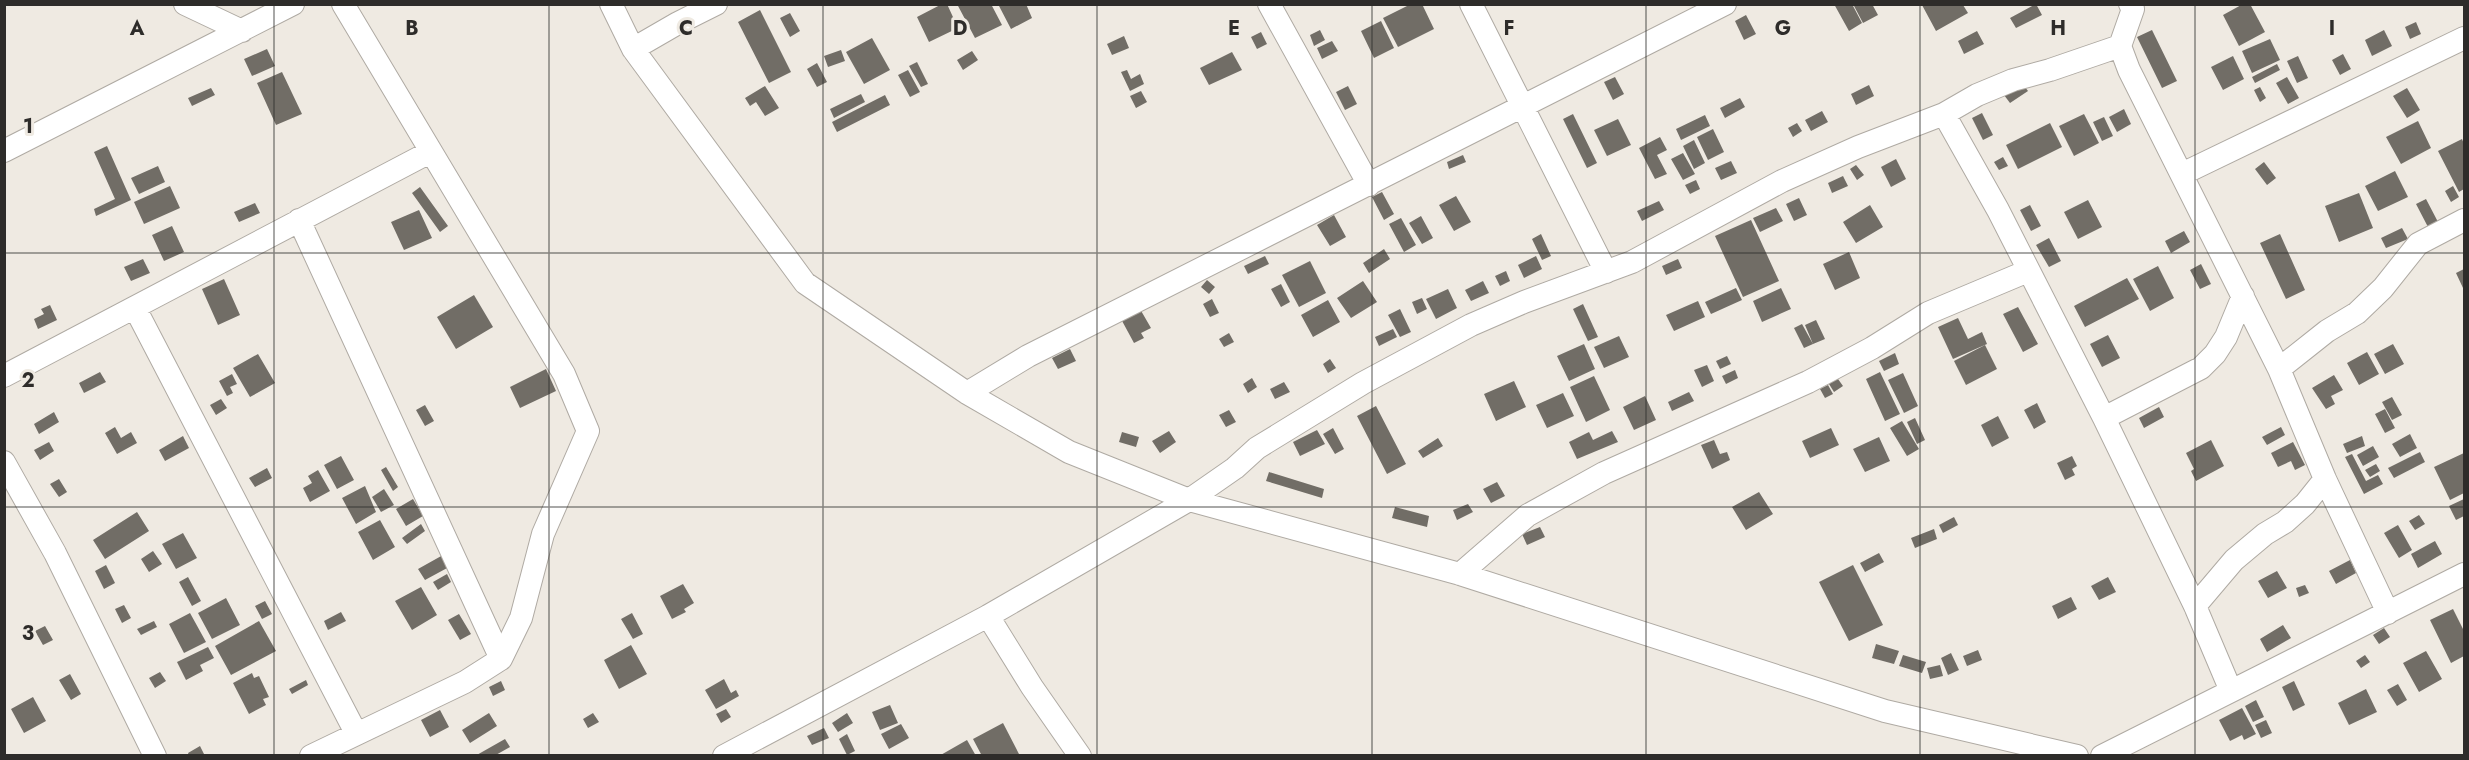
<svg xmlns="http://www.w3.org/2000/svg" width="2469" height="760" font-family="Jost,sans-serif">
<rect width="100%" height="100%" fill="#efeae2"/>
<!-- building -->
<path fill="#716d66" d="M942,4H947L958,28L929,42L917,17Z
M957,4H991L1002,25L975,38Z
M998,4H1026L1032,18L1011,29Z
M1411,4H1422L1434,29L1398,47L1383,18Z
M1834,4H1852L1862,23L1849,31Z
M1853,4H1872L1878,15L1863,23Z
M2036,4L2042,15L2016,28L2010,18Z
M2243,4H2250L2265,32L2239,46L2223,15Z
M1922,5H1963L1968,13L1936,31Z
M760,10L791,72L769,83L738,22Z
M790,13L800,31L790,37L780,18Z
M1746,15L1756,34L1744,40L1735,21Z
M1381,21L1394,48L1374,58L1361,31Z
M2416,22L2421,34L2410,39L2405,27Z
M1320,30L1325,40L1314,46L1310,35Z
M2152,30L2177,81L2162,88L2137,37Z
M2384,30L2392,46L2372,56L2365,40Z
M1977,31L1984,44L1964,54L1958,41Z
M1261,32L1267,44L1257,49L1251,37Z
M1124,36L1129,48L1112,55L1107,44Z
M872,38L890,70L864,84L846,52Z
M2270,39L2280,60L2252,73L2242,51Z
M1332,41L1338,51L1322,59L1317,48Z
M267,49L275,66L252,76L244,59Z
M841,50L845,61L828,67L824,56Z
M972,51L978,60L963,70L957,60Z
M1232,52L1242,70L1209,85L1200,68Z
M2343,54L2351,69L2340,75L2332,60Z
M2233,56L2244,79L2223,90L2211,67Z
M2298,56L2308,78L2297,83L2287,61Z
M917,62L928,84L921,87L909,66Z
M817,63L827,82L817,87L807,69Z
M2277,64L2280,70L2255,83L2252,77Z
M908,70L920,92L910,97L898,75Z
M1127,70L1131,79L1140,74L1144,84L1130,91L1121,72Z
M282,72L302,114L276,125L257,83Z
M1615,77L1624,94L1613,100L1604,82Z
M2287,77L2299,98L2288,104L2276,83Z
M2022,83L2028,91L2010,103L2004,95Z
M1869,85L1874,96L1856,105L1851,94Z
M765,86L779,108L765,116L756,102L750,106L745,98Z
M1348,86L1357,104L1345,110L1336,92Z
M2260,87L2266,98L2260,102L2254,90Z
M211,88L215,95L192,106L188,98Z
M2407,88L2420,110L2407,118L2393,96Z
M1141,91L1147,102L1136,108L1130,96Z
M861,94L865,102L834,118L830,109Z
M885,95L890,105L837,132L832,122Z
M1740,98L1745,107L1725,118L1720,108Z
M2124,109L2131,124L2117,132L2109,117Z
M1822,111L1828,122L1811,131L1805,120Z
M1982,113L1993,135L1983,140L1972,118Z
M1573,114L1597,163L1587,168L1563,119Z
M2084,114L2099,143L2074,156L2059,126Z
M1705,115L1710,126L1681,140L1676,129Z
M2104,117L2113,136L2102,141L2093,122Z
M1618,119L1631,145L1607,156L1594,130Z
M2418,121L2431,148L2401,164L2386,137Z
M1797,123L1802,131L1793,137L1788,128Z
M2050,123L2062,147L2018,169L2006,145Z
M1713,129L1724,152L1708,160L1697,137Z
M1660,137L1667,150L1657,155L1667,174L1655,179L1639,148Z
M2462,139L2464,144V189L2459,192L2438,151Z
M1694,140L1705,163L1694,169L1683,146Z
M107,146L131,200L96,216L94,209L115,199L94,152Z
M1683,153L1695,174L1683,180L1671,159Z
M1463,155L1466,162L1449,169L1447,162Z
M2003,157L2008,166L1999,170L1994,162Z
M1896,159L1906,179L1891,187L1881,167Z
M1731,161L1737,173L1721,180L1715,168Z
M2264,162L2276,178L2267,185L2255,169Z
M1856,165L1864,175L1857,180L1850,169Z
M158,166L165,182L139,194L131,178Z
M2395,171L2408,197L2378,211L2365,186Z
M1843,176L1848,186L1832,193L1828,183Z
M1696,180L1700,189L1690,194L1685,185Z
M170,186L180,208L144,224L134,202Z
M2453,186L2459,197L2451,202L2445,191Z
M420,187L448,226L440,232L412,193Z
M1382,192L1394,214L1384,220L1372,197Z
M2359,193L2373,228L2339,242L2325,206Z
M1456,196L1471,222L1454,231L1439,205Z
M1799,198L1807,215L1794,221L1786,204Z
M2426,199L2438,222L2428,227L2416,204Z
M2088,200L2102,227L2078,239L2064,212Z
M1659,201L1664,210L1642,221L1637,211Z
M255,203L260,213L239,222L234,212Z
M1870,205L1883,227L1856,243L1843,222Z
M2030,205L2041,226L2031,231L2020,210Z
M1776,208L1783,221L1760,232L1753,218Z
M419,210L432,238L404,250L391,222Z
M1334,215L1346,237L1330,246L1317,225Z
M1421,216L1433,238L1422,244L1409,223Z
M1401,218L1416,245L1404,252L1389,224Z
M1751,220L1779,281L1743,297L1715,236Z
M172,226L184,252L164,261L152,235Z
M2402,228L2408,239L2386,248L2381,238Z
M2184,231L2190,242L2171,253L2165,241Z
M1541,234L1551,256L1542,260L1532,239Z
M2280,234L2305,290L2286,299L2260,243Z
M2049,238L2061,261L2049,267L2036,245Z
M1384,249L1390,259L1369,273L1363,263Z
M1849,252L1860,278L1835,290L1823,264Z
M1265,256L1269,264L1248,274L1244,266Z
M1536,256L1542,269L1524,278L1518,265Z
M143,259L150,273L131,281L124,267Z
M1678,259L1682,268L1666,275L1662,266Z
M1310,261L1326,293L1299,307L1282,275Z
M2201,264L2211,284L2200,289L2190,270Z
M2158,266L2174,298L2150,311L2133,279Z
M2464,269V288H2463L2456,273Z
M1506,271L1510,281L1500,286L1495,276Z
M2127,278L2139,299L2085,327L2074,306Z
M224,279L240,315L218,325L202,289Z
M1207,280L1215,287L1209,294L1201,287Z
M1363,281L1377,302L1351,318L1337,298Z
M1483,281L1489,293L1471,301L1465,290Z
M1281,284L1290,302L1281,307L1271,289Z
M1736,288L1742,300L1711,314L1705,302Z
M1781,288L1791,309L1762,322L1753,301Z
M1448,289L1457,308L1436,319L1426,299Z
M474,295L493,327L456,349L437,317Z
M1422,298L1427,309L1417,314L1412,302Z
M1212,299L1219,313L1210,317L1203,304Z
M1328,300L1340,322L1313,337L1301,315Z
M1698,301L1705,317L1674,331L1666,315Z
M1583,304L1598,337L1588,341L1573,309Z
M50,305L57,320L38,329L34,319L44,314L41,309Z
M2018,307L2038,344L2023,352L2003,314Z
M1140,309L1151,328L1141,333L1144,338L1134,343L1121,319Z
M1400,309L1411,332L1400,337L1388,315Z
M1958,318L1968,339L1982,332L1987,344L1953,359L1938,327Z
M1816,320L1825,339L1813,344L1805,325Z
M1802,324L1813,344L1804,348L1794,328Z
M1393,329L1397,337L1379,346L1375,337Z
M1229,333L1234,342L1224,347L1219,339Z
M2108,335L2120,358L2102,367L2090,344Z
M1619,336L1629,357L1604,368L1594,347Z
M1584,344L1595,369L1569,381L1557,356Z
M2393,344L2404,364L2385,374L2374,354Z
M1985,345L1997,369L1966,385L1954,361Z
M1070,349L1076,361L1058,369L1052,358Z
M2367,352L2379,374L2359,385L2347,363Z
M1895,353L1899,364L1884,371L1879,361Z
M258,354L275,383L250,397L233,368Z
M1727,356L1731,364L1720,369L1716,361Z
M1330,359L1336,368L1328,373L1323,364Z
M1707,365L1714,381L1702,387L1694,370Z
M546,369L556,391L520,408L510,387Z
M1735,370L1738,378L1726,384L1722,376Z
M100,372L106,382L84,393L79,383Z
M1880,372L1900,414L1885,421L1866,379Z
M1903,373L1918,406L1904,413L1888,380Z
M232,374L237,384L230,387L233,393L227,396L219,381Z
M2334,375L2343,390L2331,396L2335,404L2326,409L2312,388Z
M1594,376L1610,410L1586,422L1570,387Z
M1252,378L1257,387L1248,393L1243,384Z
M1838,379L1843,386L1834,392L1829,384Z
M1514,381L1526,407L1496,421L1484,394Z
M1284,382L1290,392L1275,399L1270,389Z
M1828,385L1833,394L1825,398L1820,389Z
M1689,392L1694,401L1672,411L1668,402Z
M1563,393L1574,416L1547,428L1536,405Z
M1645,396L1656,420L1634,430L1623,407Z
M2392,397L2402,415L2392,420L2382,402Z
M221,399L227,408L216,415L210,405Z
M2037,403L2046,422L2034,429L2024,410Z
M425,405L434,421L425,426L416,410Z
M1376,406L1406,464L1387,474L1357,416Z
M2159,407L2164,417L2144,428L2139,418Z
M2385,409L2395,428L2385,433L2375,414Z
M1229,410L1236,422L1226,427L1219,415Z
M54,412L59,422L39,434L34,424Z
M1998,416L2009,438L1992,447L1981,425Z
M1915,418L1925,440L1917,444L1907,422Z
M1902,421L1919,449L1907,456L1890,428Z
M115,427L121,438L131,432L137,443L117,454L105,433Z
M2281,427L2285,435L2267,445L2262,437Z
M1333,428L1344,449L1335,454L1323,434Z
M1831,428L1839,445L1810,458L1802,441Z
M1317,430L1325,444L1300,456L1293,442Z
M1169,431L1176,442L1160,453L1152,441Z
M1612,431L1618,442L1577,459L1569,442L1589,432L1593,440Z
M1122,432L1139,437L1136,447L1119,442Z
M2410,434L2417,448L2400,457L2392,444Z
M183,436L189,448L165,461L159,450Z
M2362,436L2365,446L2347,453L2343,444Z
M1879,437L1890,461L1865,472L1853,449Z
M1438,438L1443,446L1423,458L1418,451Z
M1714,440L1720,454L1727,452L1730,460L1712,469L1701,445Z
M2211,440L2224,466L2196,481L2191,471L2194,469L2186,453Z
M49,442L54,451L40,460L34,450Z
M2293,442L2305,465L2295,470L2291,461L2278,467L2271,453Z
M2373,446L2379,457L2363,466L2357,455Z
M2420,452L2425,462L2394,478L2388,468Z
M2464,453V493L2450,500L2434,467Z
M2352,454L2366,481L2378,475L2383,484L2364,494L2345,457Z
M341,456L354,480L337,489L324,465Z
M2072,456L2077,466L2072,469L2075,475L2065,480L2057,463Z
M2376,464L2380,471L2370,477L2365,470Z
M386,467L398,487L393,491L381,470Z
M267,468L272,478L255,487L249,478Z
M318,470L330,491L310,502L303,488L312,483L308,476Z
M1269,472L1324,489L1322,498L1266,481Z
M59,479L67,492L59,497L50,484Z
M1497,482L1505,496L1491,503L1483,489Z
M365,486L376,512L356,524L342,498Z
M384,489L394,505L381,512L372,497Z
M1759,492L1773,514L1746,530L1732,507Z
M413,499L423,516L406,526L396,509Z
M2464,499V516L2456,520L2449,506Z
M1468,504L1473,512L1457,520L1453,510Z
M1395,507L1429,516L1427,527L1392,518Z
M137,512L149,531L105,559L93,540Z
M2419,515L2425,524L2415,530L2409,521Z
M1954,517L1958,525L1943,533L1939,525Z
M380,520L395,547L373,560L358,532Z
M421,524L425,531L407,544L402,538Z
M2398,525L2412,550L2399,558L2384,533Z
M1540,527L1545,537L1527,545L1522,534Z
M1934,529L1937,539L1915,548L1911,538Z
M183,533L197,558L176,569L162,544Z
M2435,541L2442,554L2418,568L2411,554Z
M153,551L162,564L149,572L141,559Z
M1879,553L1884,562L1865,572L1860,563Z
M443,555L449,567L425,580L418,569Z
M2350,560L2356,573L2336,584L2329,571Z
M106,565L115,583L104,589L95,571Z
M1853,565L1883,625L1849,641L1819,582Z
M2277,571L2287,588L2268,598L2258,581Z
M447,574L451,582L438,590L433,582Z
M188,577L201,601L192,606L179,582Z
M2108,577L2116,592L2099,600L2091,586Z
M683,584L694,603L684,609L686,612L672,619L660,596Z
M2305,585L2309,593L2299,597L2296,588Z
M421,587L437,615L412,630L395,601Z
M2071,597L2077,609L2058,619L2052,606Z
M226,598L240,625L212,639L198,613Z
M265,601L272,614L262,619L255,606Z
M124,605L131,618L122,623L115,609Z
M2453,609L2464,631V656L2451,663L2430,620Z
M341,612L346,621L328,630L324,621Z
M190,613L206,642L184,653L169,624Z
M632,613L643,634L633,639L621,619Z
M459,614L471,634L460,640L448,620Z
M154,621L157,627L141,635L137,629Z
M259,621L276,651L231,675L215,646Z
M2283,625L2291,638L2267,652L2260,639Z
M45,626L53,640L43,645L35,631Z
M2384,628L2390,637L2379,644L2373,635Z
M1876,644L1899,651L1894,664L1872,658Z
M631,645L647,674L619,689L604,660Z
M208,647L214,658L200,665L203,671L186,680L177,662Z
M1978,650L1982,660L1967,666L1963,656Z
M2426,651L2442,679L2419,692L2403,663Z
M1951,653L1959,670L1948,675L1941,658Z
M1903,655L1926,662L1922,673L1899,666Z
M2365,655L2370,662L2361,668L2356,661Z
M1940,665L1943,676L1930,679L1927,668Z
M160,672L166,681L155,688L149,678Z
M252,673L254,678L259,676L269,697L263,699L266,705L249,714L233,683Z
M70,674L81,694L71,700L59,680Z
M724,679L731,693L736,690L739,696L716,709L705,690Z
M306,680L308,685L292,694L289,689Z
M501,681L505,690L493,696L489,687Z
M2294,681L2305,705L2293,711L2282,687Z
M2398,684L2407,700L2397,706L2387,690Z
M2366,689L2377,712L2349,725L2338,703Z
M33,697L46,721L24,733L11,709Z
M2256,700L2264,717L2253,722L2245,706Z
M890,705L898,723L880,730L872,712Z
M2242,708L2256,734L2244,740L2242,735L2230,741L2219,720Z
M726,709L731,717L721,723L716,714Z
M440,710L449,727L430,737L421,720Z
M489,713L497,726L470,743L462,730Z
M593,713L599,722L588,728L583,719Z
M847,713L853,723L838,732L832,723Z
M2266,720L2272,733L2261,738L2255,725Z
M1003,723L1020,756H982L973,739Z
M901,724L909,738L889,749L881,734Z
M824,728L829,738L812,745L807,736Z
M847,734L855,751L847,755L839,739Z
M505,739L510,747L494,756H475Z
M967,740L976,756H939Z
M200,746L205,756H189L188,753Z"/>
<g fill="none" stroke-linecap="round" stroke-linejoin="round">
<!-- street casing -->
<g stroke="#afaaa3" stroke-width="24">
<path id="street" d="M185,4L242,31
M611,4L633,49L805,283L967,393L1069,452L1189,500L1460,574L1885,711L2077,756
M1269,4L1369,185
M1471,4L1606,272
M2130,4L2133,9L2120,46L2129,70L2279,369L2325,479L2388,613
M633,49L678,23L716,4
M1944,114L1998,210L2104,418L2195,606L2231,691
M4,151L293,4
M2182,174L2464,38
M299,220L501,659
M135,308L356,733
M2279,369L2327,331L2357,313L2383,288L2418,244L2464,220
M4,376L430,152
M967,393L1028,356L1725,4
M2104,418L2201,368L2215,354L2226,337L2243,296
M4,462L55,553L155,756
M1460,574L1528,515L1604,473L1808,382L1872,348L1928,313L2028,271
M2195,606L2234,560L2265,534L2285,522L2305,504L2325,479
M988,616L1032,687L1080,756
M311,756L465,682L501,659L521,618L543,534L588,431L564,374L343,4
M724,756L988,616L1189,500L1235,468L1257,448L1363,383L1471,325L1524,302L1632,262L1782,181L1858,147L1944,114L1977,95L2013,80L2050,70L2120,46
M2102,756L2464,574"/>
</g>
<!-- street -->
<use href="#street" stroke="#fff" stroke-width="22"/>
</g>
<!-- grid -->
<path fill="none" stroke="#2e2c2a" stroke-width="1.5" stroke-opacity="0.55" d="M274,4V756M549,4V756M823,4V756M1097,4V756M1372,4V756M1646,4V756M1920,4V756M2195,4V756M4,253H2464M4,507H2464"/>
<g font-size="20" text-anchor="middle" font-weight="bold" fill="#2e2c2a" stroke="#efeae2" stroke-width="6" stroke-linejoin="round" paint-order="stroke">
<text x="137" y="35">A</text>
<text x="412" y="35">B</text>
<text x="686" y="35">C</text>
<text x="960" y="35">D</text>
<text x="1234" y="35">E</text>
<text x="1509" y="35">F</text>
<text x="1783" y="35">G</text>
<text x="2058" y="35">H</text>
<text x="2332" y="35">I</text>
<text x="28" y="133">1</text>
<text x="28" y="387">2</text>
<text x="28" y="640">3</text>
</g>
<!-- border -->
<rect width="2469" height="760" fill="none" stroke="#2e2c2a" stroke-width="12"/>
</svg>
